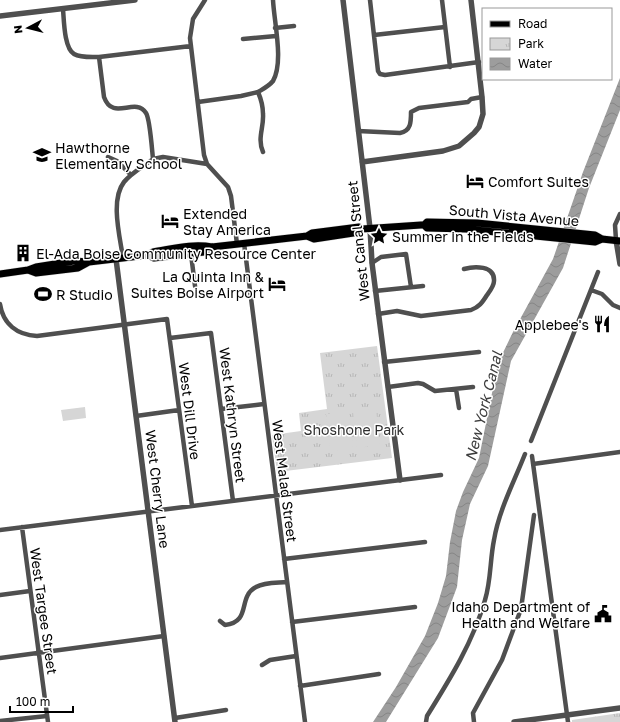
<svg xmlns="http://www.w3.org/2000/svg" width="620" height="722" font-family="'Golos Text',sans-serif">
<defs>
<pattern id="park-tufts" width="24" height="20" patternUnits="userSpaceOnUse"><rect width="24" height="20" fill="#d6d6d6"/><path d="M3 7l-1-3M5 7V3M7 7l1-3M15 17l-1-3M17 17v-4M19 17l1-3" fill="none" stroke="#b6b6b6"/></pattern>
<pattern id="water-waves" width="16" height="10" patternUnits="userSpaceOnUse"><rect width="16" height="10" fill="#9d9d9d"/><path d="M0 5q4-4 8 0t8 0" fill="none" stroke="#858585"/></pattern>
</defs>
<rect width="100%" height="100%" fill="#fff"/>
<!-- park -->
<path fill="url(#park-tufts)" d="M377,346L392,458L277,472L272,435L301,431L299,413L327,409L320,353Z
M620,713V722H572V720Z"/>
<!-- pitch -->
<path fill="#d6d6d6" d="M85,407L86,418L63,421L61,410Z
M376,409L380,445L357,448L353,412Z
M349,412L353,448L330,451L326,414Z"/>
<!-- water -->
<path fill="url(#water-waves)" d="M620,78V110L589,188L563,268L511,361L488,466L470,504L462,540L457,587L438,638L386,722H373L396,687L425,636L438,603L446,576L450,542L456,511L463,492L479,458L498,363L513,332L553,259L583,172Z"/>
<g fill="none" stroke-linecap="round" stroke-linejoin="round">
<!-- primary casing -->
<g stroke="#dbdbdb" stroke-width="8">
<path id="primary" d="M424,225L427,222L477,223L595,235L602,239L620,241
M307,236L312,233L359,227L362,229L421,225H424L427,228L466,229L595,242L602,239
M148,255L154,258L204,252L212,247
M28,270L36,273L78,268L89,262
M0,274L28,270L36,267L74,261L89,262L148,255L153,252C172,249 193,243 212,247L307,236L314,239L360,232L362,229"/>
</g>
<!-- minor -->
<path stroke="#4f4f4f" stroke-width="4.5" d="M205,0L193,19L190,38L204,155L207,164L228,187L231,196L237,244
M370,0L378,71L380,74L385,75L479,62
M442,0L450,67
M63,9C64,20 64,48 74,54C81,58 92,57 99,57L104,97C113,122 135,96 146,113C150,119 152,150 153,159C144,166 131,173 124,182C110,200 120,237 123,258
M275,28L294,26
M374,35L445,27
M243,39L276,36
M99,57L191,46
M198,102L241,96L258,92
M358,131L400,133C411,131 411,122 411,112L419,108L468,102L471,99L482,97
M263,152C257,138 264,128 263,114C263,106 261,99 258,92C263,89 269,86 273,81C284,62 274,22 273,0
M108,157L117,161L131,175
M153,159L163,157L207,164
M616,240L615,225L620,214
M244,243L305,722
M191,254L195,286
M372,263L381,257L406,254L411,287
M591,290L602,294L613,305L620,308
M375,291L423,286
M0,304C3,324 17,335 37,336L167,319L192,506
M378,314L397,311L421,316L471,310C479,307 482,303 487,295C490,291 494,286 494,281C495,265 474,266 464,269
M170,338L211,333L233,501
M384,362L479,352
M388,387L418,383L423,384L435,391L473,387
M456,389L459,408
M221,409L264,404
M136,416L179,410
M531,441L598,272
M532,456L568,722
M533,464L620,452
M22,527L48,722
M0,530L441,475
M284,559L425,542
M0,595L30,591
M220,621L225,625C252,622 237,597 256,587C265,582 277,583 287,582
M292,622L415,607
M0,658L164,636
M262,665L270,660L296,656
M300,686L379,674
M175,718L226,710
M0,721L47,716
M426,722L427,716C450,679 473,642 485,600C491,581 490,559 494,540C499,510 514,482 525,454
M474,722L473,713L502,660L521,609L534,515"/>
<!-- tertiary -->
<path stroke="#4f4f4f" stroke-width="5.5" d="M343,0L370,228L372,263L400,480
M0,16L135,0
M362,162L443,151L459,146L474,133L479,127L483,114L482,97L471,0
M616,240L620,264
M116,259L175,722
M514,722L620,708"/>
<!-- primary -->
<use href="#primary" stroke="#000" stroke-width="7"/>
</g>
<!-- icons -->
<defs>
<g id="school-bare" transform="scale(1.38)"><path d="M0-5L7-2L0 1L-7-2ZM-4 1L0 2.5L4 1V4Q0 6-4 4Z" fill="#000" stroke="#fff" stroke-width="2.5" paint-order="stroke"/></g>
<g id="hotel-bare" transform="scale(1.38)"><path d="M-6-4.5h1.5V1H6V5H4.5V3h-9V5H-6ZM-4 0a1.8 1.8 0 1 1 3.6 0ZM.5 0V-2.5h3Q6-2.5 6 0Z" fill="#000" stroke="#fff" stroke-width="2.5" paint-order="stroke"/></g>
<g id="sight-bare" transform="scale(1.38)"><path d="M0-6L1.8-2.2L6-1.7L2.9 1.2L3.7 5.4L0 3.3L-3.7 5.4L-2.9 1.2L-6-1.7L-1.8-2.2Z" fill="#000" stroke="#fff" stroke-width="2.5" paint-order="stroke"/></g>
<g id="building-bare" transform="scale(1.38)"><path d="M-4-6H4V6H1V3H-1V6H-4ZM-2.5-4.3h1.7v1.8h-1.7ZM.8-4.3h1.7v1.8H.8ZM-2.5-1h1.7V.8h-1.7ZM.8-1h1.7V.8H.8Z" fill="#000" stroke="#fff" stroke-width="2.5" paint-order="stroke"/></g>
<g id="stadium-bare" transform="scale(1.38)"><path d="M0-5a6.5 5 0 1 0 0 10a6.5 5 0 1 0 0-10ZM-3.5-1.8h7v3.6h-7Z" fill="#000" stroke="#fff" stroke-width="2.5" paint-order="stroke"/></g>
<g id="restaurant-bare" transform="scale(1.38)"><path d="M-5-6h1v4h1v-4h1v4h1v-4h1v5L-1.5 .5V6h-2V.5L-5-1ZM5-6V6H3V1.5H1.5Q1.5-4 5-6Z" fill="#000" stroke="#fff" stroke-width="2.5" paint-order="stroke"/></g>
<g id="civic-bare" transform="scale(1.38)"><path d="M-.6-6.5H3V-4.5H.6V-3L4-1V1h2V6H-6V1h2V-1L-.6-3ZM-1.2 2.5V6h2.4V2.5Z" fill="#000" stroke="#fff" stroke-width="2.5" paint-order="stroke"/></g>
</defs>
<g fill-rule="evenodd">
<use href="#school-bare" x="42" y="155"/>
<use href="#hotel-bare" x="475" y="181"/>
<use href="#hotel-bare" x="170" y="221"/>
<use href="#sight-bare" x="379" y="236"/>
<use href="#building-bare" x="23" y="253"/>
<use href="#hotel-bare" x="277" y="284"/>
<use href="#stadium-bare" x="43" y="294"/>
<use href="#restaurant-bare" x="602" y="324"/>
<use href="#civic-bare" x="603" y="614"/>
</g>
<g text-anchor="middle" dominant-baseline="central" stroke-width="3" stroke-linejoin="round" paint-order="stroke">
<!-- poi labels -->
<g font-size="14" fill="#000" stroke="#fff" text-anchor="start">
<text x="55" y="147">Hawthorne<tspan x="55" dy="16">Elementary School</tspan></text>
<text x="488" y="181">Comfort Suites</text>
<text x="183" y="213">Extended<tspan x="183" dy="16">Stay America</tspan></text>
<text x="392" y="236">Summer in the Fields</text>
<text x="36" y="253">El-Ada Boise Community Resource Center</text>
<text x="264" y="276" text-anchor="end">La Quinta Inn &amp;<tspan x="264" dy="16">Suites Boise Airport</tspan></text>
<text x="56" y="294">R Studio</text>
<text x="589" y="324" text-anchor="end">Applebee's</text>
<text x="590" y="606" text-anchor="end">Idaho Department of<tspan x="590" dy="16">Health and Welfare</tspan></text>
</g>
<!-- street labels -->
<g font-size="14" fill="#000" stroke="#fff">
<text transform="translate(514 215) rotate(5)">South Vista Avenue</text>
<text transform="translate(358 241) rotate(-96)">West Canal Street</text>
<text transform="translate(190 411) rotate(83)">West Dill Drive</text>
<text transform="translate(233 415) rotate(83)">West Kathryn Street</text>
<text transform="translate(285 481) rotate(83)">West Malad Street</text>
<text transform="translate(158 489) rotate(83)">West Cherry Lane</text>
<text transform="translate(44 611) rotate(82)">West Targee Street</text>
</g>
<!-- park labels -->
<g font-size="14" fill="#2d2d2d" stroke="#fff">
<text x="354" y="429">Shoshone Park</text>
</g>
<!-- water labels -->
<g font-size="15" font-style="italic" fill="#3e3e3e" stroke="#fff">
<text transform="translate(483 406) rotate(-76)">New York Canal</text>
</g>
</g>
<!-- legend -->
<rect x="482" y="8" width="130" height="72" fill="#ffffff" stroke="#999999"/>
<rect x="490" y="21" width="20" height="6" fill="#000000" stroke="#999999"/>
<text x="518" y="28" font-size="12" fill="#000000">Road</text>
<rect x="490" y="38" width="20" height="12" fill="url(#park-tufts)" stroke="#999999"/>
<text x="518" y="48" font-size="12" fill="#000000">Park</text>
<rect x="490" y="58" width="20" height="12" fill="url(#water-waves)" stroke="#999999"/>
<text x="518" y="68" font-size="12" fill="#000000">Water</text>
<!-- north arrow -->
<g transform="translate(28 28) rotate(263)" stroke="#ffffff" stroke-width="3" paint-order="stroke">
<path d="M0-3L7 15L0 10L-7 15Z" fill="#000000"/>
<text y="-6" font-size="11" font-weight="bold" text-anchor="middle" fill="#000000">N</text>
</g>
<!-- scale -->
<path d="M10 706v6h63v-6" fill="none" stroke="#000000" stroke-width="2"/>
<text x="16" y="706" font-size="12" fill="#000000" stroke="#ffffff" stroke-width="3" paint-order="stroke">100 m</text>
</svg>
